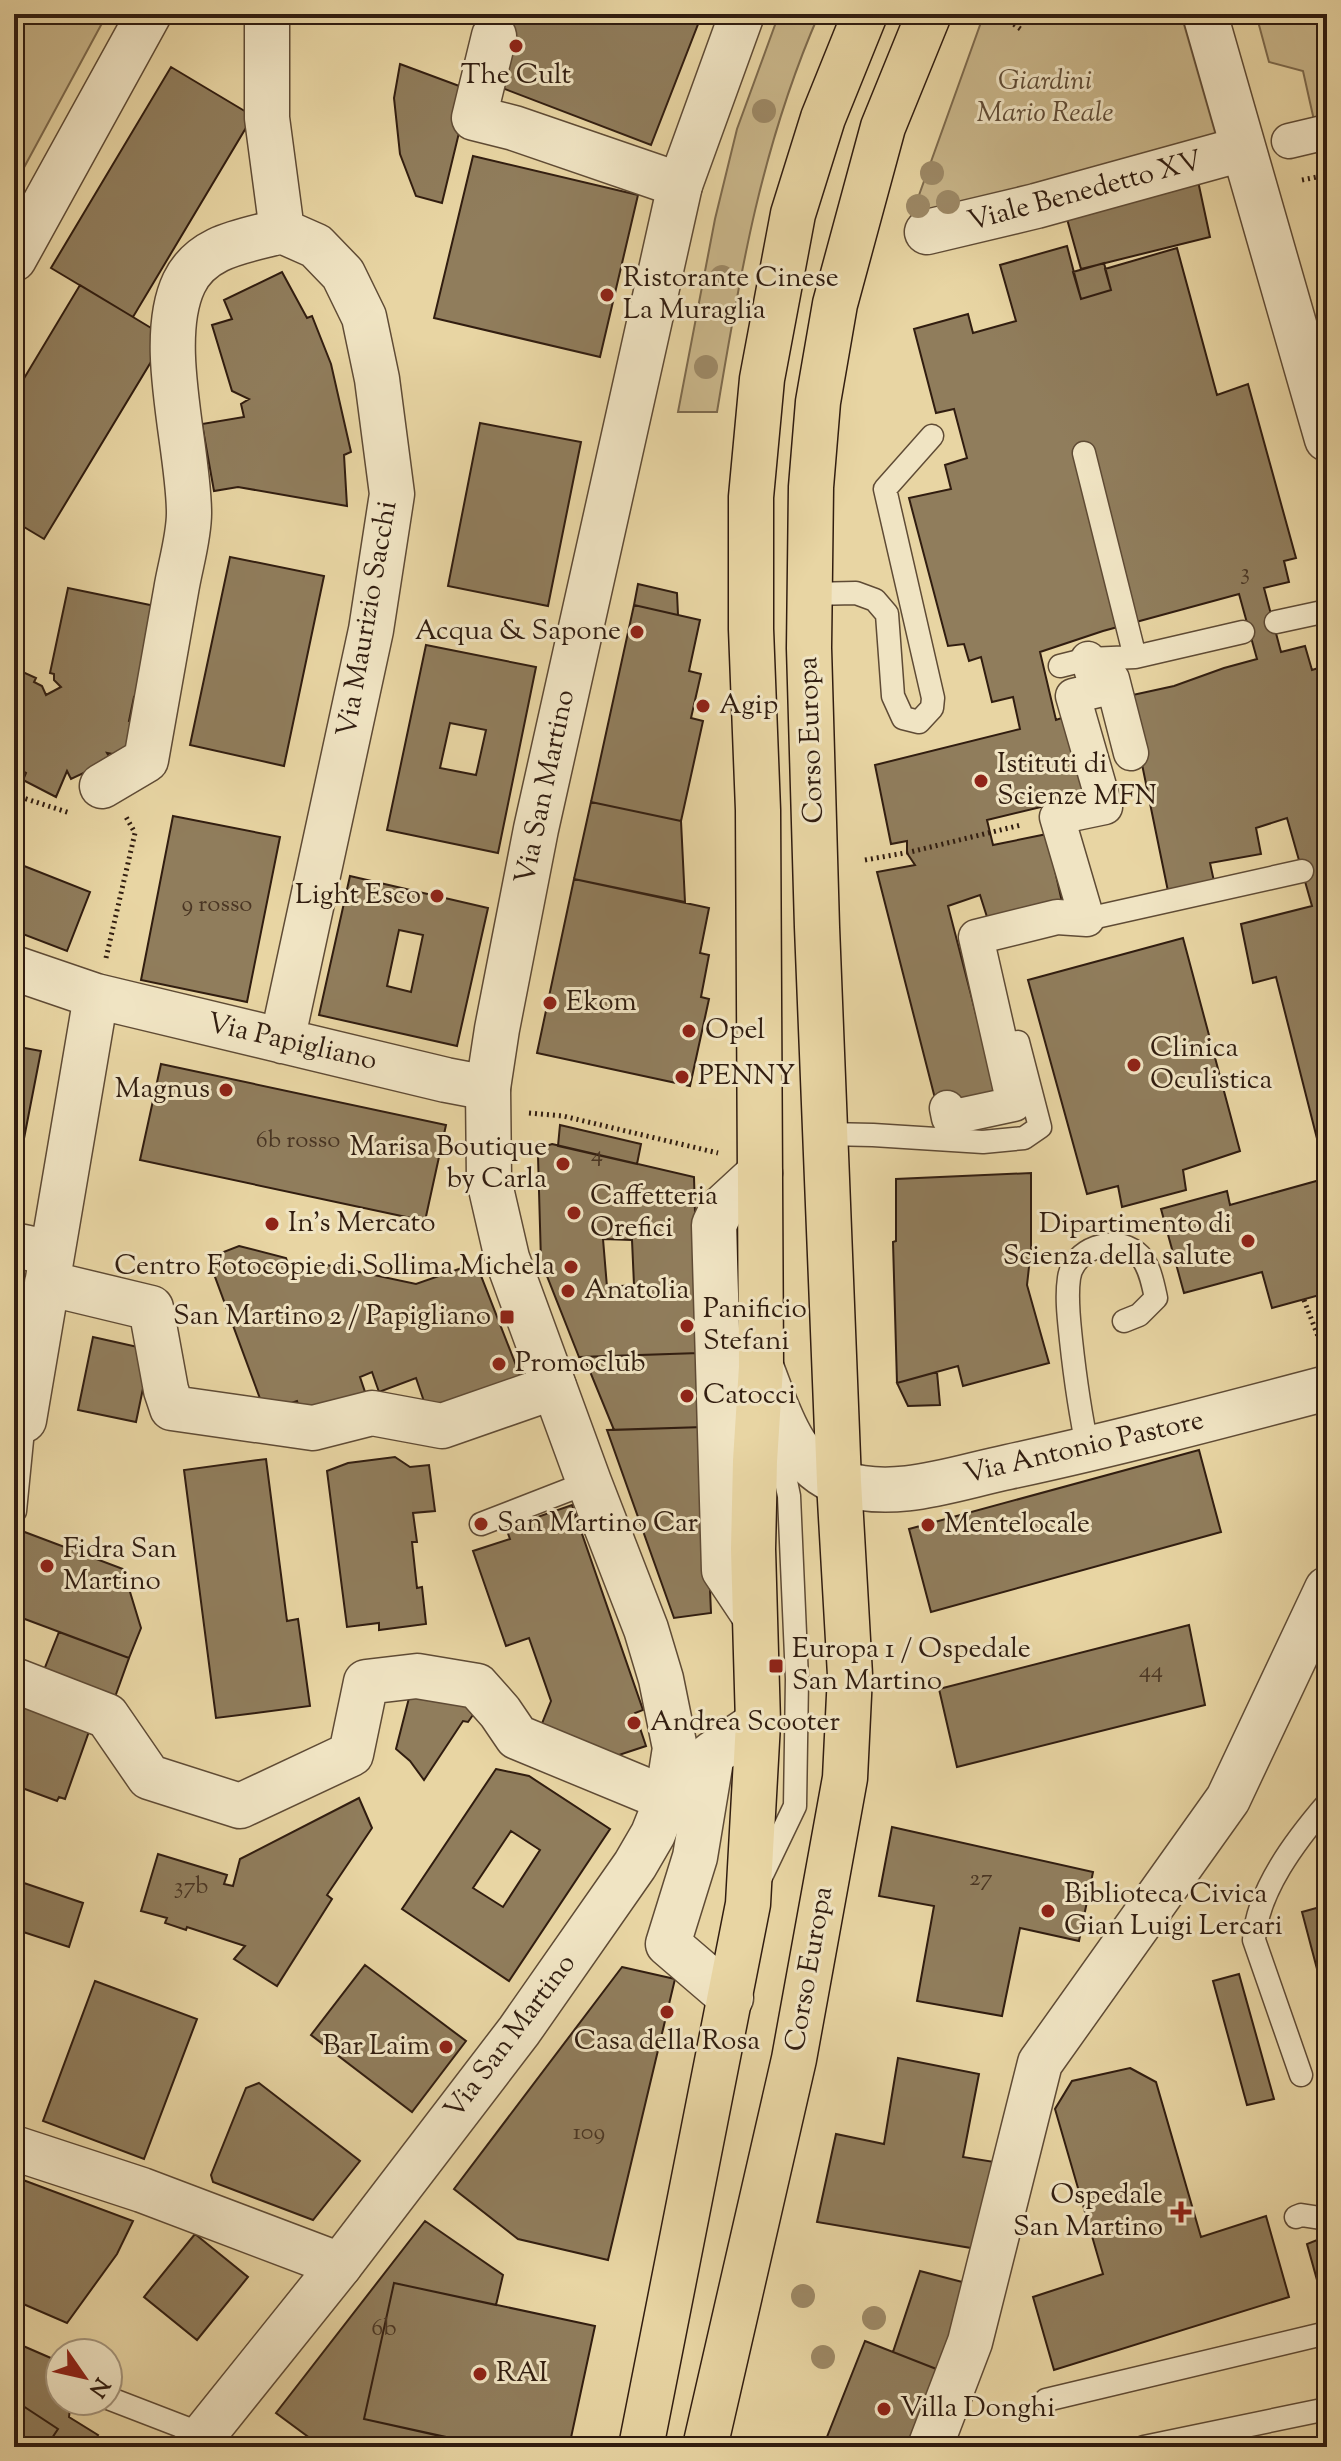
<svg xmlns="http://www.w3.org/2000/svg" width="1341" height="2461" font-family="'Sorts Mill Goudy',serif">
<rect width="100%" height="100%" fill="#e8d5a3"/>
<filter id="stains"><feTurbulence type="fractalNoise" baseFrequency=".0025" numOctaves="4"/><feColorMatrix values="0 0 0 0 .2 0 0 0 0 .09 0 0 0 0 .02 0 0 0 .5 -.17"/></filter>
<radialGradient id="worn" r=".72"><stop offset=".6" stop-color="#630" stop-opacity="0"/><stop offset="1" stop-color="#630" stop-opacity=".3"/></radialGradient>
<!-- green -->
<path fill="#c9b68a" stroke="#7d6a4d" stroke-width="2" d="M14,14H107L14,186Z
M779,14H819C762,144 740,273 717,412H678L715,219L737,129Z
M984,14H1181L1217,139L909,223Z
M1256,14H1327V155L1322,156L1303,71L1269,62Z"/>
<!-- building -->
<path fill="#907d5c" stroke="#311d10" stroke-width="2" fill-rule="evenodd" d="M515,14H702L651,145L489,83Z
M400,64L462,87L465,108L442,203L416,196L400,154L394,98Z
M171,67L253,116L133,317L51,268Z
M473,156L638,195L600,357L434,318Z
M1198,181L1210,237L1081,269L1067,219Z
M1067,246L1081,299L1111,290L1105,269L1177,248L1217,395L1248,384L1296,558L1284,561L1289,582L1264,588L1281,652L1305,646L1312,670L1325,666L1327,674V1293L1272,1308L1262,1272L1184,1293L1161,1209L1227,1191L1230,1205L1327,1178L1276,977L1253,983L1241,924L1312,906L1287,818L1256,828L1261,854L1210,863L1215,886L1169,896L1128,696L1174,686L1224,668L1257,659L1239,594L1103,631L1040,652L1056,720L1067,716L1087,796L987,820L993,845L1047,834L1062,902L988,920L980,895L948,906L998,1099L939,1114L877,872L915,865L907,853V841L891,844L875,765L1020,729L1013,697L992,702L981,657L969,661L964,644L948,646L909,498L951,489L945,465L967,458L954,409L936,413L914,329L968,314L973,333L1016,321L1000,265Z
M1104,263L1111,290L1081,299L1073,272Z
M282,272L307,318L312,316L331,364L351,452L344,455L347,506L238,487L214,491L202,424L244,417L241,404L249,399L232,391L212,325L232,319L224,300Z
M80,285L166,337L44,539L14,521V395Z
M480,423L581,442L548,606L448,586Z
M230,557L324,576L284,766L190,745Z
M638,584L677,593L678,615L634,605Z
M68,588L160,607L141,699L134,697L129,721L140,723L133,758L107,753L111,760L71,779L67,771L56,797L23,780L26,773L14,766V668L36,678L34,682L42,686L46,695L61,687L54,680V674L50,673Z
M634,605L700,620L689,671L701,674L691,718L703,721L681,821L591,802Z
M426,645L536,667L498,853L387,830ZM450,723L486,730L476,775L440,768Z
M591,802L681,821L685,902L574,879Z
M173,816L280,837L247,1002L141,980Z
M14,862L90,892L67,951L23,934L22,937L14,934Z
M350,876L488,908L457,1046L319,1015ZM399,930L423,935L411,992L387,986Z
M574,879L709,908L700,953L709,955L701,997L709,999L690,1086L537,1053Z
M1183,938L1240,1151L1183,1170L1186,1190L1122,1207L1118,1186L1087,1194L1028,980Z
M14,1046L41,1051L14,1190Z
M161,1064L446,1125L425,1221L140,1160Z
M560,1125L641,1144L637,1164L558,1146Z
M552,1144L694,1177L699,1353L579,1357L541,1261L538,1156L543,1147ZM603,1239L632,1240L634,1285L607,1287Z
M1031,1173V1249L1027,1285L1049,1363L963,1386L958,1366L897,1383L893,1242L896,1241V1179Z
M239,1246L286,1258L293,1277L327,1265L416,1284L476,1263L521,1378L428,1413L416,1378L379,1392L372,1372L360,1377L366,1395L303,1419L297,1401L265,1412L208,1258Z
M93,1337L151,1350L136,1422L78,1410Z
M699,1353L703,1427L614,1430L584,1357Z
M937,1372L940,1405L908,1406L897,1383Z
M703,1427L711,1613L674,1618L607,1430Z
M1199,1450L1221,1532L931,1612L909,1529Z
M395,1457L410,1467L429,1465L435,1511L413,1513L417,1542H412L417,1588L422,1587L426,1624L379,1630V1623L347,1627L327,1471L348,1463Z
M266,1459L287,1621L298,1619L310,1706L216,1718L184,1470Z
M572,1505L643,1710L635,1713L646,1746L616,1756L541,1726L551,1701L529,1638L506,1646L473,1551L510,1539L506,1528Z
M14,1528L123,1569L141,1628L129,1658L14,1615Z
M1189,1625L1205,1705L957,1767L939,1689Z
M59,1632L129,1658L115,1697L44,1670Z
M14,1694L92,1723L65,1799L59,1797L57,1801L14,1785Z
M410,1694L482,1702L468,1722L463,1721L424,1780L410,1761L396,1749Z
M496,1769L529,1776L610,1829L509,1981L402,1909ZM511,1831L540,1850L503,1907L473,1888Z
M359,1798L372,1828L327,1895L332,1899L277,1986L234,1959L245,1946L187,1927L186,1930L165,1923L167,1918L141,1911L158,1854L227,1875L224,1884L233,1886L240,1859Z
M892,1827L1093,1872L1079,1941L1020,1928L1002,2016L917,2001L934,1906L879,1896Z
M18,1881L83,1903L69,1947L14,1929V1892Z
M1327,1905V2007L1302,1912Z
M365,1965L466,2041L412,2112L311,2035Z
M622,1967L675,1979L608,2260L518,2239L454,2189Z
M1239,1974L1274,2099L1247,2105L1213,1981Z
M95,1981L197,2019L144,2159L43,2121Z
M898,2058L979,2074L963,2157L1013,2165L989,2251L817,2222L836,2134L884,2144Z
M1130,2068L1156,2082L1201,2237L1266,2216L1289,2297L1054,2370L1033,2297L1103,2274L1055,2109L1072,2081Z
M259,2083L360,2161L313,2220L213,2182L211,2175L246,2088Z
M15,2177L133,2221L117,2254L67,2323L14,2300Z
M425,2221L503,2275L496,2305L394,2283L364,2419L440,2436L439,2447H322L276,2413Z
M195,2234L248,2277L197,2340L144,2297Z
M1327,2236V2277L1317,2280L1307,2244Z
M920,2271L970,2284L944,2372L893,2352Z
M394,2283L595,2326L569,2447H492L364,2419Z
M865,2341L944,2372L917,2447H823Z
M14,2342L60,2362V2401H71L69,2417L98,2435L90,2447H46L58,2429L14,2400Z
M14,2400L58,2429L46,2447H14Z"/>
<g fill="none" stroke-linecap="round" stroke-linejoin="round">
<!-- service casing -->
<g stroke="#5f4b35" stroke-width="25">
<path id="service" d="M1084,453L1135,657L1243,632
M809,594L856,593L875,600L887,614L893,696L903,718L919,722L932,708L933,698L885,489L932,436
M1276,622L1327,611
M1060,666L1088,659L1135,657
M1087,919L1302,871
M826,1134L873,1135L983,1142L1024,1138L1040,1127L1018,1042
M1088,1450C1080,1413 1075,1377 1071,1340C1069,1320 1066,1298 1069,1278C1073,1249 1114,1234 1137,1253C1149,1262 1153,1284 1156,1298L1139,1315L1124,1321
M15,1511L24,1420
M481,1524L589,1482
M760,1879L795,1806L797,1679L789,1496L777,1438
M1301,2075L1254,1940C1257,1891 1296,1840 1327,1804
M1296,2217L1301,2215L1327,2219
M108,2398L204,2435
M1046,2400L1327,2333
M1144,2447L1327,2409"/>
</g>
<!-- pedestrian casing -->
<g stroke="#5f4b35" stroke-width="37">
<path id="pedestrian" d="M1289,141L1327,132
M1095,681L1112,679L1131,753
M947,1108L949,1118L1014,1104L976,937L1057,917L1087,919L1057,817L1105,807L1073,696L1098,690L1088,659"/>
</g>
<!-- minor casing -->
<g stroke="#5f4b35" stroke-width="47">
<path id="minor" d="M267,14V118L282,231L316,246L343,274L364,317L377,379L392,494L371,630L282,1041
M1205,14L1327,439
M494,36L474,118L514,128L680,185
M927,232L1036,206L1242,149
M14,259L149,14
M102,786L146,760C156,703 166,647 176,591C180,566 189,538 189,513C189,448 156,342 184,283C202,245 245,241 282,231
M14,968L96,996
M14,1245L52,1253
M47,1283L151,1308L166,1390L172,1408L313,1428L372,1413L442,1426L554,1387
M761,1367C778,1410 792,1466 841,1483C895,1501 955,1478 1008,1467C1115,1444 1221,1416 1327,1388
M24,1420L96,996L446,1080L488,1088
M754,1615L724,1570L714,1225L722,1208L760,1173
M14,1680L107,1716L149,1777L240,1806L351,1754L366,1682L417,1676L477,1686L500,1712L517,1737L667,1799
M731,1998L668,1944L695,1857L712,1754L758,1723
M14,2148L142,2190L340,2265
M930,2447L970,2342L1040,2063L1228,1799L1327,1589"/>
</g>
<!-- tertiary casing -->
<g stroke="#5f4b35" stroke-width="47">
<path id="tertiary" d="M194,2447L340,2265L519,2031L635,1865L653,1834L667,1799L675,1748L661,1679L646,1629L589,1482L507,1258L489,1180L488,1088L497,1029L536,829L680,185L742,14"/>
</g>
<!-- primary casing -->
<g stroke="#311d10" stroke-width="47">
<path id="primary" d="M641,2447L748,1904L758,1723L753,1549L755,1461L761,1367L758,810L751,629V497L762,379L793,214L823,118L865,14
M705,2447L794,2059L845,1778L850,1675L839,1482L817,927L809,648L811,487L818,402L835,304L883,127L929,14"/>
</g>
<!-- path -->
<path stroke="#311d10" stroke-width="5" stroke-dasharray="2 4" stroke-linecap="butt" d="M999,14L1022,30
M1302,180L1327,175
M14,795L70,813
M865,860L910,852L1021,825
M106,958L135,833L126,817
M529,1113L563,1116L718,1153
M1304,1300L1321,1344"/>
<!-- service -->
<use href="#service" stroke="#f0e4c3" stroke-width="22"/>
<!-- pedestrian -->
<use href="#pedestrian" stroke="#f0e4c3" stroke-width="34"/>
<!-- minor -->
<use href="#minor" stroke="#f0e4c3" stroke-width="44"/>
<!-- tertiary -->
<use href="#tertiary" stroke="#f0e4c3" stroke-width="44"/>
<!-- primary -->
<use href="#primary" stroke="#e8d5a3" stroke-width="44"/>
</g>
<!-- trees -->
<g fill="#9d8966">
<circle cx="764" cy="111" r="12"/>
<circle cx="932" cy="173" r="12"/>
<circle cx="948" cy="202" r="12"/>
<circle cx="918" cy="206" r="12"/>
<circle cx="722" cy="277" r="12"/>
<circle cx="706" cy="367" r="12"/>
<circle cx="803" cy="2296" r="12"/>
<circle cx="874" cy="2318" r="12"/>
<circle cx="823" cy="2357" r="12"/>
</g>
<!-- markers -->
<g fill="#8f2418" stroke="#f0e4c3" stroke-width="3">
<circle cx="516" cy="46" r="8"/>
<circle cx="607" cy="295" r="8"/>
<circle cx="637" cy="632" r="8"/>
<circle cx="703" cy="706" r="8"/>
<circle cx="981" cy="781" r="8"/>
<circle cx="437" cy="896" r="8"/>
<circle cx="550" cy="1003" r="8"/>
<circle cx="689" cy="1031" r="8"/>
<circle cx="1134" cy="1065" r="8"/>
<circle cx="682" cy="1077" r="8"/>
<circle cx="226" cy="1090" r="8"/>
<circle cx="563" cy="1164" r="8"/>
<circle cx="574" cy="1213" r="8"/>
<circle cx="272" cy="1224" r="8"/>
<circle cx="1248" cy="1241" r="8"/>
<circle cx="571" cy="1267" r="8"/>
<circle cx="568" cy="1291" r="8"/>
<rect x="499" y="1309" width="16" height="16" rx="4"/>
<circle cx="687" cy="1326" r="8"/>
<circle cx="499" cy="1364" r="8"/>
<circle cx="687" cy="1396" r="8"/>
<circle cx="481" cy="1524" r="8"/>
<circle cx="928" cy="1525" r="8"/>
<circle cx="47" cy="1566" r="8"/>
<rect x="768" y="1658" width="16" height="16" rx="4"/>
<circle cx="634" cy="1723" r="8"/>
<circle cx="1048" cy="1911" r="8"/>
<circle cx="667" cy="2012" r="8"/>
<circle cx="446" cy="2047" r="8"/>
<path d="M1177 2200h8v8h8v8h-8v8h-8v-8h-8v-8h8z"/>
<circle cx="480" cy="2374" r="8"/>
<circle cx="884" cy="2409" r="8"/>
</g>
<g text-anchor="middle" dominant-baseline="central" stroke-width="6" stroke-linejoin="round" paint-order="stroke">
<!-- number labels -->
<g font-size="24" fill="#493523">
<text x="1245" y="573">3</text>
<text x="217" y="905">9 rosso</text>
<text x="298" y="1141">6b rosso</text>
<text x="597" y="1155">4</text>
<text x="1151" y="1671">44</text>
<text x="981" y="1879">27</text>
<text x="191" y="1887">37b</text>
<text x="589" y="2133">109</text>
<text x="384" y="2329">6b</text>
</g>
<!-- poi labels -->
<g font-size="28" fill="#311d10" stroke="#f0e4c3" text-anchor="start">
<text x="516" y="76" text-anchor="middle">The Cult</text>
<text x="623" y="279">Ristorante Cinese<tspan x="623" dy="32">La Muraglia</tspan></text>
<text x="621" y="632" text-anchor="end">Acqua &amp; Sapone</text>
<text x="719" y="706">Agip</text>
<text x="997" y="765">Istituti di<tspan x="997" dy="32">Scienze MFN</tspan></text>
<text x="421" y="896" text-anchor="end">Light Esco</text>
<text x="566" y="1003">Ekom</text>
<text x="705" y="1031">Opel</text>
<text x="1150" y="1049">Clinica<tspan x="1150" dy="32">Oculistica</tspan></text>
<text x="698" y="1077">PENNY</text>
<text x="210" y="1090" text-anchor="end">Magnus</text>
<text x="547" y="1148" text-anchor="end">Marisa Boutique<tspan x="547" dy="32">by Carla</tspan></text>
<text x="590" y="1197">Caffetteria<tspan x="590" dy="32">Orefici</tspan></text>
<text x="288" y="1224">In's Mercato</text>
<text x="1232" y="1225" text-anchor="end">Dipartimento di<tspan x="1232" dy="32">Scienza della salute</tspan></text>
<text x="555" y="1267" text-anchor="end">Centro Fotocopie di Sollima Michela</text>
<text x="584" y="1291">Anatolia</text>
<text x="703" y="1310">Panificio<tspan x="703" dy="32">Stefani</tspan></text>
<text x="491" y="1317" text-anchor="end">San Martino 2 / Papigliano</text>
<text x="515" y="1364">Promoclub</text>
<text x="703" y="1396">Catocci</text>
<text x="497" y="1524">San Martino Car</text>
<text x="944" y="1525">Mentelocale</text>
<text x="63" y="1550">Fidra San<tspan x="63" dy="32">Martino</tspan></text>
<text x="792" y="1650">Europa 1 / Ospedale<tspan x="792" dy="32">San Martino</tspan></text>
<text x="650" y="1723">Andrea Scooter</text>
<text x="1064" y="1895">Biblioteca Civica<tspan x="1064" dy="32">Gian Luigi Lercari</tspan></text>
<text x="667" y="2042" text-anchor="middle">Casa della Rosa</text>
<text x="430" y="2047" text-anchor="end">Bar Laim</text>
<text x="1163" y="2196" text-anchor="end">Ospedale<tspan x="1163" dy="32">San Martino</tspan></text>
<text x="496" y="2374">RAI</text>
<text x="900" y="2409">Villa Donghi</text>
</g>
<!-- park labels -->
<g font-size="28" font-style="italic" fill="#5f4b35" stroke="#f0e4c3">
<text x="1045" y="82">Giardini<tspan x="1045" dy="32">Mario Reale</tspan></text>
</g>
<!-- street labels -->
<g font-size="28" fill="#311d10" stroke="#f0e4c3">
<text transform="translate(1085 192) rotate(-15)">Viale Benedetto XV</text>
<text transform="translate(368 619) rotate(-80)">Via Maurizio Sacchi</text>
<text transform="translate(812 740) rotate(-92)">Corso Europa</text>
<text transform="translate(546 787) rotate(-78)">Via San Martino</text>
<text transform="translate(292 1043) rotate(13)">Via Papigliano</text>
<text transform="translate(1084 1448) rotate(-13)">Via Antonio Pastore</text>
<text transform="translate(810 1969) rotate(-80)">Corso Europa</text>
<text transform="translate(511 2037) rotate(-53)">Via San Martino</text>
</g>
</g>
<!-- margin -->
<rect width="1341" height="2461" fill="none" stroke="#e8d5a3" stroke-width="48"/>
<rect x="16" y="16" width="1309" height="2429" fill="none" stroke="#311d10" stroke-width="4"/>
<rect x="24" y="24" width="1293" height="2413" fill="none" stroke="#311d10" stroke-width="2"/>
<!-- north arrow -->
<g transform="translate(84 2377) rotate(124)"><circle r="38" fill="#f0e4c3" stroke="#a4947b" stroke-width="2"/>
<path d="M0-6L14 30L0 20L-14 30Z" fill="#8f2418"/>
<text y="-12" font-size="22" font-weight="bold" text-anchor="middle" fill="#311d10">N</text>
</g>
<rect width="100%" height="100%" filter="url(#stains)"/>
<rect width="100%" height="100%" fill="url(#worn)"/>
</svg>
